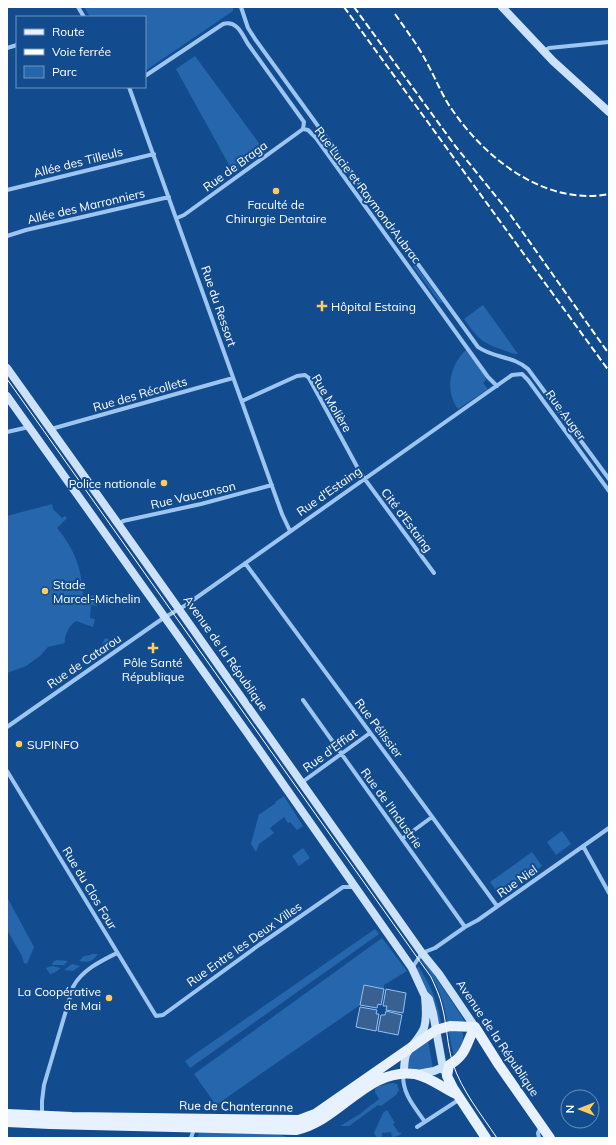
<svg xmlns="http://www.w3.org/2000/svg" width="616" height="1145" font-family="Mulish,sans-serif">
<rect width="100%" height="100%" fill="#134c8e"/>
<!-- green -->
<path fill="#2566ad" d="M84,7H233V11L145,71V17H90Z
M195,56L264,150L233,172L176,69Z
M318,131L341,162L339,163L317,132Z
M343,165L383,221H382L341,166Z
M415,265L442,302L440,303L413,266Z
M483,305L518,354C513,354 508,352 503,350C480,342 478,338 464,319Z
M467,349L486,377L485,378L486,380L483,383L488,389L458,409C444,390 450,364 467,349Z
M52,504L53,509L62,518L65,516L67,518L57,528C74,548 82,569 83,595L97,596V606L91,605L90,618L95,619L93,627L76,621C69,625 64,636 65,643L48,647L40,656L26,666L7,673V516Z
M105,638L116,642L115,644L96,658Z
M284,796L303,826L297,830L290,822L288,823L284,817L270,828L274,833L259,844L256,852L251,844L259,814H260L276,803L275,802Z
M562,831L571,844L556,855L547,842Z
M303,848L310,858L299,866L292,856Z
M532,852L542,866L500,896L490,882Z
M7,897L34,947L27,964L24,963L22,956L7,930Z
M375,929L379,934L190,1068L185,1061Z
M382,938L407,971L384,985V989L364,985L360,1005L216,1105L194,1074Z
M92,954H98C92,963 88,962 79,961L84,956L90,955Z
M423,958L464,1020L463,1023L451,1021H447C443,997 436,980 421,960Z
M56,960L68,961L64,965H52L53,962Z
M72,964L80,966L73,971L64,970Z
M52,966L61,968L54,973L50,974L46,968Z
M418,966C430,984 438,1002 441,1023L436,1025L417,969Z
M448,1029L459,1030L463,1033V1046L454,1057Z
M428,1040L433,1069L411,1070L408,1068C406,1053 416,1048 428,1040Z
M392,1083L397,1084L399,1090L396,1095L381,1106L378,1105L349,1126H340L360,1114L372,1104H373L379,1099L375,1092V1089L379,1086Z
M387,1110L395,1123L393,1124L398,1132L402,1133L398,1136L392,1137L391,1132L382,1133V1137L377,1138L374,1133L383,1113Z
M199,1132L277,1134L291,1138H197Z"/>
<!-- water -->
<path fill="#386192" stroke="#8fc0f4" d="M364,985L384,989L381,1005L378,1004L377,1008L360,1005Z
M386,989L406,993L403,1013L386,1010L387,1006H383Z
M360,1007L377,1010L376,1014H379L376,1031L356,1027Z
M386,1011L402,1015L398,1035L378,1031L381,1015H385Z"/>
<g fill="none" stroke-linecap="round" stroke-linejoin="round">
<!-- street -->
<path stroke="#9dc5f1" stroke-width="4" d="M78,7L84,17
M241,7L248,28L255,39L478,347C493,358 514,356 528,369L609,479
M7,48L17,45
M544,51L549,48L609,42
M145,76L223,24C237,20 242,34 248,44L304,122L303,129
M129,87L282,514L290,531
M303,129L308,130L316,138L488,377L497,386
M7,190L154,154
M177,218L184,215L303,129
M7,236L26,230L169,197
M242,401L297,376L305,375L309,378L361,474L434,573
M51,429L233,378
M7,432L29,427
M119,525L123,521L201,504L272,485
M245,563L425,807L497,906
M303,700L465,927
M7,727L162,619L186,605L512,375L522,374L528,380L609,491
M7,771L156,1016L163,1015L259,945L343,887H354
M301,783L370,733
M402,839L432,817
M583,846L609,893
M412,968L422,953L435,948L465,927L478,920L609,828
M403,1075C403,1095 414,1106 425,1122
M42,1115V1101L44,1085L73,987C82,970 101,961 117,953
M417,1127L460,1099
M191,1138L194,1129
M539,1138L538,1133L541,1127"/>
<!-- secondary -->
<path stroke="#cce1fb" stroke-width="8" d="M502,7L553,61L609,112
M7,368L171,598L422,953L439,974L475,1027
M7,396L248,734L412,968L424,994L429,999L433,1013L443,1068L447,1076
M404,1074C404,1067 404,1061 406,1055C411,1045 420,1038 424,1028C427,1019 426,1007 425,997
M417,1074L434,1071L446,1066"/>
<!-- primary -->
<path stroke="#e7f1ff" stroke-width="10" d="M475,1027L499,1065L550,1138
M475,1027C466,1043 467,1055 449,1065L447,1076L453,1088L486,1138
M7,1114L72,1117L299,1120L315,1114L436,1030L450,1026L475,1027
M7,1122L50,1124L296,1130C340,1121 367,1067 415,1074C430,1077 443,1088 456,1094"/>
<!-- tram -->
<path stroke="#fff" stroke-width="1" d="M7,379L431,977C435,986 440,996 442,1006C447,1025 447,1045 453,1064C462,1091 481,1114 497,1138"/>
<!-- rail -->
<path stroke="#fff" stroke-width="2" stroke-dasharray="7 3" stroke-linecap="butt" d="M344,7L609,371
M354,7L456,147L507,210L609,354
M395,14C406,30 418,45 427,63C436,79 442,96 453,111C487,160 546,206 609,194"/>
</g>
<!-- markers -->
<g fill="#ffcc5d" stroke="#134c8e" stroke-width="1.5">
<circle cx="276" cy="191" r="4"/>
<path d="M320 300h4v4h4v4h-4v4h-4v-4h-4v-4h4z"/>
<circle cx="164" cy="483" r="4"/>
<circle cx="45" cy="591" r="4"/>
<path d="M151 642h4v4h4v4h-4v4h-4v-4h-4v-4h4z"/>
<circle cx="19" cy="744" r="4"/>
<circle cx="109" cy="998" r="4"/>
</g>
<g text-anchor="middle" dominant-baseline="central" stroke-width="4" stroke-linejoin="round" paint-order="stroke">
<!-- street labels -->
<g font-size="12" fill="#fff" stroke="#134c8e">
<text transform="translate(78 162) rotate(-14)">Allée des Tilleuls</text>
<text transform="translate(235 166) rotate(-36)">Rue de Braga</text>
<text transform="translate(368 195) rotate(53)">Rue Lucie et Raymond Aubrac</text>
<text transform="translate(86 206) rotate(-13)">Allée des Marronniers</text>
<text transform="translate(219 306) rotate(71)">Rue du Ressort</text>
<text transform="translate(140 394) rotate(-16)">Rue des Récollets</text>
<text transform="translate(332 403) rotate(59)">Rue Molière</text>
<text transform="translate(566 415) rotate(54)">Rue Auger</text>
<text transform="translate(329 491) rotate(-35)">Rue d'Estaing</text>
<text transform="translate(193 495) rotate(-13)">Rue Vaucanson</text>
<text transform="translate(407 520) rotate(53)">Cité d'Estaing</text>
<text transform="translate(226 653) rotate(55)">Avenue de la République</text>
<text transform="translate(84 661) rotate(-34)">Rue de Catarou</text>
<text transform="translate(379 728) rotate(53)">Rue Pélissier</text>
<text transform="translate(330 750) rotate(-36)">Rue d'Effiat</text>
<text transform="translate(392 808) rotate(54)">Rue de l'Industrie</text>
<text transform="translate(517 881) rotate(-35)">Rue Niel</text>
<text transform="translate(90 888) rotate(59)">Rue du Clos Four</text>
<text transform="translate(244 944) rotate(-35)">Rue Entre les Deux Villes</text>
<text transform="translate(498 1038) rotate(56)">Avenue de la République</text>
<text transform="translate(236 1106) rotate(1)">Rue de Chanteranne</text>
</g>
<!-- poi labels -->
<g font-size="12" fill="#fff" stroke="#134c8e" text-anchor="start">
<text x="276" y="204" text-anchor="middle">Faculté de<tspan x="276" dy="14">Chirurgie Dentaire</tspan></text>
<text x="331" y="306">Hôpital Estaing</text>
<text x="156" y="483" text-anchor="end">Police nationale</text>
<text x="53" y="584">Stade<tspan x="53" dy="14">Marcel-Michelin</tspan></text>
<text x="153" y="662" text-anchor="middle">Pôle Santé<tspan x="153" dy="14">République</tspan></text>
<text x="27" y="744">SUPINFO</text>
<text x="101" y="991" text-anchor="end">La Coopérative<tspan x="101" dy="14">de Mai</tspan></text>
</g>
</g>
<!-- border -->
<rect width="616" height="1145" fill="none" stroke="#ffffff" stroke-width="16"/>
<!-- legend -->
<rect x="16" y="16" width="130" height="72" fill="#134c8e" stroke="#7194bb"/>
<rect x="24" y="29" width="20" height="6" fill="#e7f1ff" stroke="#7194bb"/>
<text x="52" y="36" font-size="12" fill="#ffffff">Route</text>
<rect x="24" y="49" width="20" height="6" fill="#ffffff" stroke="#7194bb"/>
<text x="52" y="56" font-size="12" fill="#ffffff">Voie ferrée</text>
<rect x="24" y="66" width="20" height="12" fill="#2566ad" stroke="#7194bb"/>
<text x="52" y="76" font-size="12" fill="#ffffff">Parc</text>
<!-- north arrow -->
<g transform="translate(580 1109) rotate(270)"><circle r="19" fill="#134c8e" stroke="#7194bb"/>
<path d="M0-3L7 15L0 10L-7 15Z" fill="#ffcc5d"/>
<text y="-6" font-size="11" font-weight="bold" text-anchor="middle" fill="#ffffff">N</text>
</g>
</svg>
